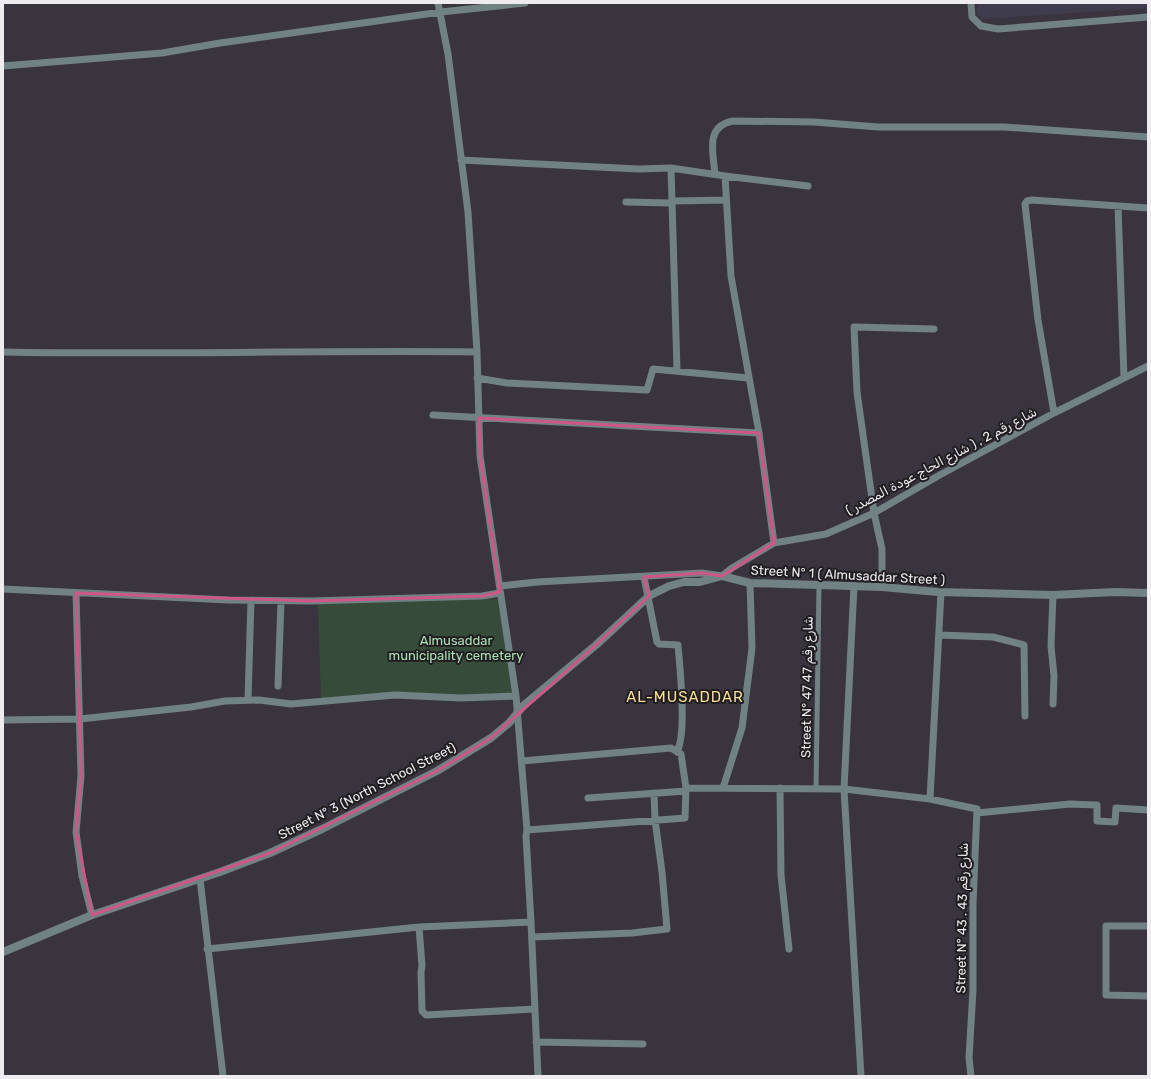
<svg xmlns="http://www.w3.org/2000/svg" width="1151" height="1079" font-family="Rubik,Vazirmatn,sans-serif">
<rect width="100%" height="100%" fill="#3a343e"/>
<!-- industrial -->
<path fill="#3f3c4d" d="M977,3H1148V8L983,19L977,13Z"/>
<!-- green -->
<path fill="#374b3b" d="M498,599L501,604L512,695L321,699L318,603Z"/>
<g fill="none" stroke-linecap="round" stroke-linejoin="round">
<!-- pedestrian -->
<path stroke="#708283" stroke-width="5" d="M816,789L819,586"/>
<!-- minor -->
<path stroke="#708283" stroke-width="7" d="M438,3L448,54L468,212L477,352L480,456L516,696L527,830L526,836L531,922L538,1076
M971,3L972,17L981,26L998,29L1148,17
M3,66L162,53L220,43L441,12L525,3
M461,160L638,169L671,168L725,176L731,276L759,433L774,543
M671,168L677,370
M715,174C713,152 705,126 733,121L814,122L878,127H1004L1148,137
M725,176L808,186
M626,202L670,203L673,201L726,200
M1118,206L1124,378
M3,352C161,355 319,350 477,352
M477,378L507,383L647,390L653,369L748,378
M1054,413L1038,320L1025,204L1027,201L1032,200L1148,208
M433,415L759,433
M644,577L657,642L659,644L678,645C680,670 687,732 677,752
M500,586L537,582L702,573L722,576L732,568L774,543L826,534L874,513L938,476L1054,413L1148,366
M854,586L844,789L861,1076
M882,587V549L874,513L857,392L854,327L934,329
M3,589L228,600L311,601L482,596L500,593
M76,593L81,776L76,832L82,876L92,915
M1053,595L1051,646L1054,676L1053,704
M939,635L993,637L1024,645L1025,716
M278,686L281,601
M248,700L251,600
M3,720L80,719L191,707L225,701L259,700L291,704L395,695L461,698L516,696
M522,761L671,748L681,754L686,788L685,818L527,830
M686,788L844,789L930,799L977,809L973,904V990L969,1058L971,1076
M723,788L742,728L752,648L750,583
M780,788L781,875L789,949
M588,798L686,791
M930,799L941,592
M977,813L1070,804L1097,805V821L1115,822L1116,808L1148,810
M200,879L223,1076
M1148,926H1106V995L1148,996
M419,927L422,966L421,972L422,1011L426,1015L535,1009
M532,937L632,933L667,929L662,872L655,820L654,793
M207,949L419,927L531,922
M536,1042L643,1044"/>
<!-- tertiary -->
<path stroke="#708283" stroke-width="8" d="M3,952L92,915L220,872L270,853L322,829L437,771L491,738L509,723L524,705L596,645L649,596L669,586L684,582H700L722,576L750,583L882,587L938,592L1053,595L1115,592L1148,593"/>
</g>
<!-- marked area -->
<path fill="none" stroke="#cf5788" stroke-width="3" stroke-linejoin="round" d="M479,418L759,433L774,543L722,576L702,573L644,577L649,596L596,645L491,738L437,771L270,853L92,915L76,832L81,776L76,593L311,601L482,596L500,592L480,456Z"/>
<g text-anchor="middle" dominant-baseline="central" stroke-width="4" stroke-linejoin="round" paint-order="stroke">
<!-- street labels -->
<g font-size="13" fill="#eeebf1" stroke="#201d21">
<text transform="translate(941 461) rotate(-28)">شارع رقم 2 , ( شارع الحاج عودة المصدر )</text>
<text transform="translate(848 575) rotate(3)">Street N° 1 ( Almusaddar Street )</text>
<text transform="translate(807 687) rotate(-89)">Street N° 47 شارع رقم 47</text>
<text transform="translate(367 791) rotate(-27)">Street N° 3 (North School Street)</text>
<text transform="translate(962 918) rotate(-89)">Street N° 43 . شارع رقم 43</text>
</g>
<!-- park labels -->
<g font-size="13" fill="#ace0b6" stroke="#201d21">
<text x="456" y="640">Almusaddar<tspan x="456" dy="15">municipality cemetery</tspan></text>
</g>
<!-- quarter labels -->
<g font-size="15" letter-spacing="1" fill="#fbdf93" stroke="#201d21">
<text x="685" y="697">AL-MUSADDAR</text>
</g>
</g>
<!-- border -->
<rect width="1151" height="1079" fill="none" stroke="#eeebf1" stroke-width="8"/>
</svg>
